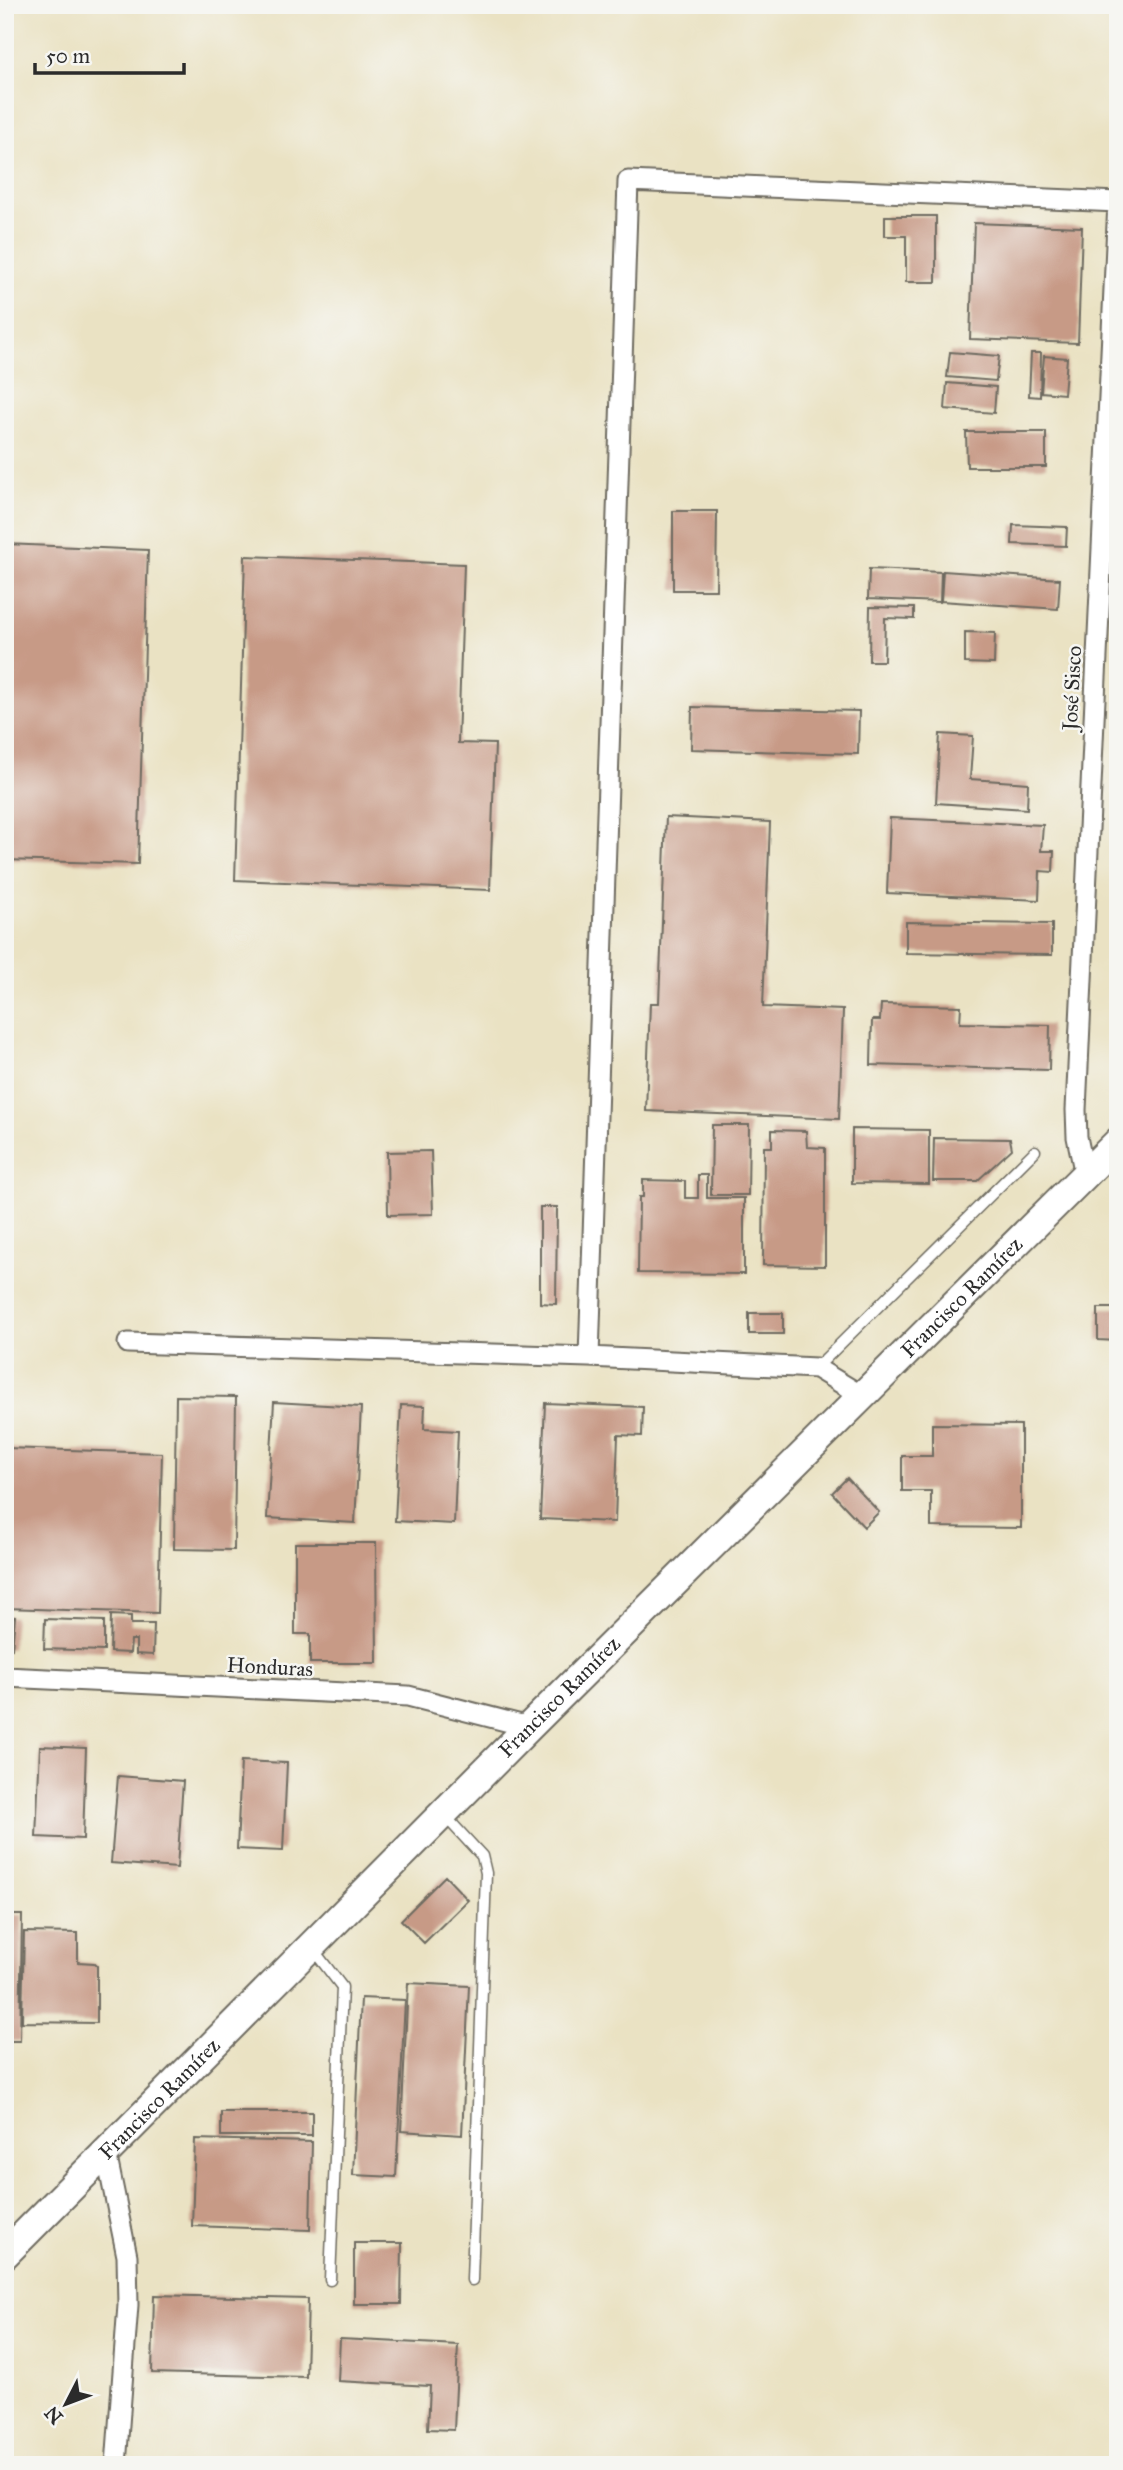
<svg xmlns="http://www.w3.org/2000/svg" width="1123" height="2470" font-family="'IM FELL Great Primer',serif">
<rect width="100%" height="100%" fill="#f6f6f2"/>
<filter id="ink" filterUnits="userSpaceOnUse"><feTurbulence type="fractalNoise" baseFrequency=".0143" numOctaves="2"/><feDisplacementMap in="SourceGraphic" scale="14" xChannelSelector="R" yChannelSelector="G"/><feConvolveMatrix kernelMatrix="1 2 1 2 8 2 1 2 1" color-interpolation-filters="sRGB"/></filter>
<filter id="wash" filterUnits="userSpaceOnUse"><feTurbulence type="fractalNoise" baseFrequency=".00686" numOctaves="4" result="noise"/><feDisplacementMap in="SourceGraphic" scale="28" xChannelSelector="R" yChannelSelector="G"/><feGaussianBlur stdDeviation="1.57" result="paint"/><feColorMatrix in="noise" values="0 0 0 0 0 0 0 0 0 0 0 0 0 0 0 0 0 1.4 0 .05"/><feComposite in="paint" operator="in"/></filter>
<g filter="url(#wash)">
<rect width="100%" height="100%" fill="#eae2c3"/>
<g id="blocks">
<!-- building -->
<path fill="#c79a86" d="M885,216H936V282H906V236H885Z
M974,223L1082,227L1078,343L970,339Z
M950,352L999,356L996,381L947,377Z
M1031,353H1041L1040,397L1029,396Z
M1044,356L1067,358L1064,394L1041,392Z
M947,383L996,387L994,413L945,409Z
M966,432H1046V467H967Z
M673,511H717L716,590H673Z
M1013,525L1067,527L1066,546L1012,544Z
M5,544L148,550L138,864L5,860Z
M245,556L464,564L458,743L495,744L490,890L235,880Z
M869,569L941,572L940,602L868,599Z
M943,571L1060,579L1058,609L941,601Z
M870,607L914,608V619L885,618L884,661H869Z
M965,632L995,633L994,664L965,663Z
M692,707L859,711L858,754L691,749Z
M940,734L973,736L970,779L1028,783L1027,809L936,803Z
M666,817L770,822L763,1007L843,1010L839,1119L646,1111L650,1003H659Z
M890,818L1043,825L1041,851H1054L1053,872L1040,871L1039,900L887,893Z
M906,922L1052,924V955L906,953Z
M881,1004L961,1006L960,1023L1050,1025L1049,1070L871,1065L872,1020H880Z
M712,1125H749L748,1195H711Z
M852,1129L929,1130V1184L852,1183Z
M772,1130L806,1131L807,1147L825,1148V1266L763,1265L764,1147H772Z
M934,1138L1010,1139L1012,1149L977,1181H933Z
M431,1151L433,1214L388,1215L387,1152Z
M698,1175H707V1198H744V1274L638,1273L639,1197H643V1180L685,1181V1198H698Z
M540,1207H557L556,1304L540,1303Z
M1098,1308H1118V1341L1098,1340Z
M749,1313H783V1334H749Z
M176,1396L236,1397L234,1550L174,1549Z
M274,1402L361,1407L355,1523L267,1518Z
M545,1403L643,1407L642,1436L618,1435L615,1522L540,1519Z
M401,1405L425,1406L424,1429L458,1431L454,1524L395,1521Z
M932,1424L1021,1425V1528L931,1527V1491H902V1456H932Z
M5,1448L162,1453L158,1613L5,1608Z
M847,1478L879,1512L864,1527L832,1493Z
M295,1543H376L377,1663H310V1634H295Z
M111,1615L131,1616V1624H154L153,1655L136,1654V1640H131L130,1653L110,1652Z
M5,1616L15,1617L12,1649L5,1648Z
M45,1619L104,1621V1651L44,1649Z
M40,1746L86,1748L83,1839L36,1837Z
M241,1761L287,1763L283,1851L237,1849Z
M118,1776L183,1781L177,1868L111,1863Z
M445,1876L468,1900L424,1943L401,1920Z
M5,1915H22L20,2041H5Z
M24,1932L78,1933V1962L94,1963L97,1966V2023L22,2022Z
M408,1983L469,1986L462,2135L401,2131Z
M361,1998L405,2000L396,2177L353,2175Z
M221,2112H312V2136H221Z
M195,2139L312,2142L310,2230L192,2226Z
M354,2243H402L401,2304H354Z
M154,2295L308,2299L306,2377L152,2373Z
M340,2339L458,2345L454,2430L428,2429L430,2386L338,2381Z"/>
</g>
</g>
<g filter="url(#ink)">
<use href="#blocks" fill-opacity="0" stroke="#6e6b60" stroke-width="2"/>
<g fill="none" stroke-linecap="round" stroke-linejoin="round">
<!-- lane casing -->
<g stroke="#6e6b60" stroke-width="13">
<path id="lane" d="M816,1368L1035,1151
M445,1816L482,1856L486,1873L472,2280
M312,1948L342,1987L330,2280"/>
</g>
<!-- street casing -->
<g stroke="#6e6b60" stroke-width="23">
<path id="street" d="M1085,1175L1077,1137L1076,1110L1118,202
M128,1343L589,1357L816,1368L862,1396
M589,1357L628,181L1118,202
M5,1677L408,1696L529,1727
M106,2153L127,2256L128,2305L116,2465"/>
</g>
<!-- secondary casing -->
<g stroke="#6e6b60" stroke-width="32">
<g id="secondary">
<path id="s1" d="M5,2254L529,1727L1118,1142"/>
</g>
</g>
<!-- lane -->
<use href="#lane" stroke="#fff" stroke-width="10"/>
<!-- street -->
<use href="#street" stroke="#fff" stroke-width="19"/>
<!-- secondary -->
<use href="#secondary" stroke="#fff" stroke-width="28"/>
</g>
</g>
<g text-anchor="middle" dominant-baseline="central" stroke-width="5" stroke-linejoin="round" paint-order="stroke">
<!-- street labels -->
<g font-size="21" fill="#2b2b2b" stroke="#f6f6f2">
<text transform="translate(1072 688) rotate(-87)">José Sisco</text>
<text stroke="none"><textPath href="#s1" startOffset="1353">Francisco Ramírez</textPath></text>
<text transform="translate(270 1667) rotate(3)">Honduras</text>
<text stroke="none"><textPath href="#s1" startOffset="786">Francisco Ramírez</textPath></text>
<text stroke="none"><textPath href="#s1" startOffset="219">Francisco Ramírez</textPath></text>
</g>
</g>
<!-- margin -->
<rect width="1123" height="2470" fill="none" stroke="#f6f6f2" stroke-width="28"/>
<!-- north arrow -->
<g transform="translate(66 2404) rotate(228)" stroke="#f6f6f2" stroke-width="5" paint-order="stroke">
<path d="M0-5L12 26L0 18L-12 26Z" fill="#2b2b2b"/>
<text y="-10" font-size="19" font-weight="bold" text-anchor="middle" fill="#2b2b2b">N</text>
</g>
<!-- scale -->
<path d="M35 63v10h149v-10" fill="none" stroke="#2b2b2b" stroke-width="3.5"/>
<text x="46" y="63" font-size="21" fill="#2b2b2b" stroke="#f6f6f2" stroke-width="5" paint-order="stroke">50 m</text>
</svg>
